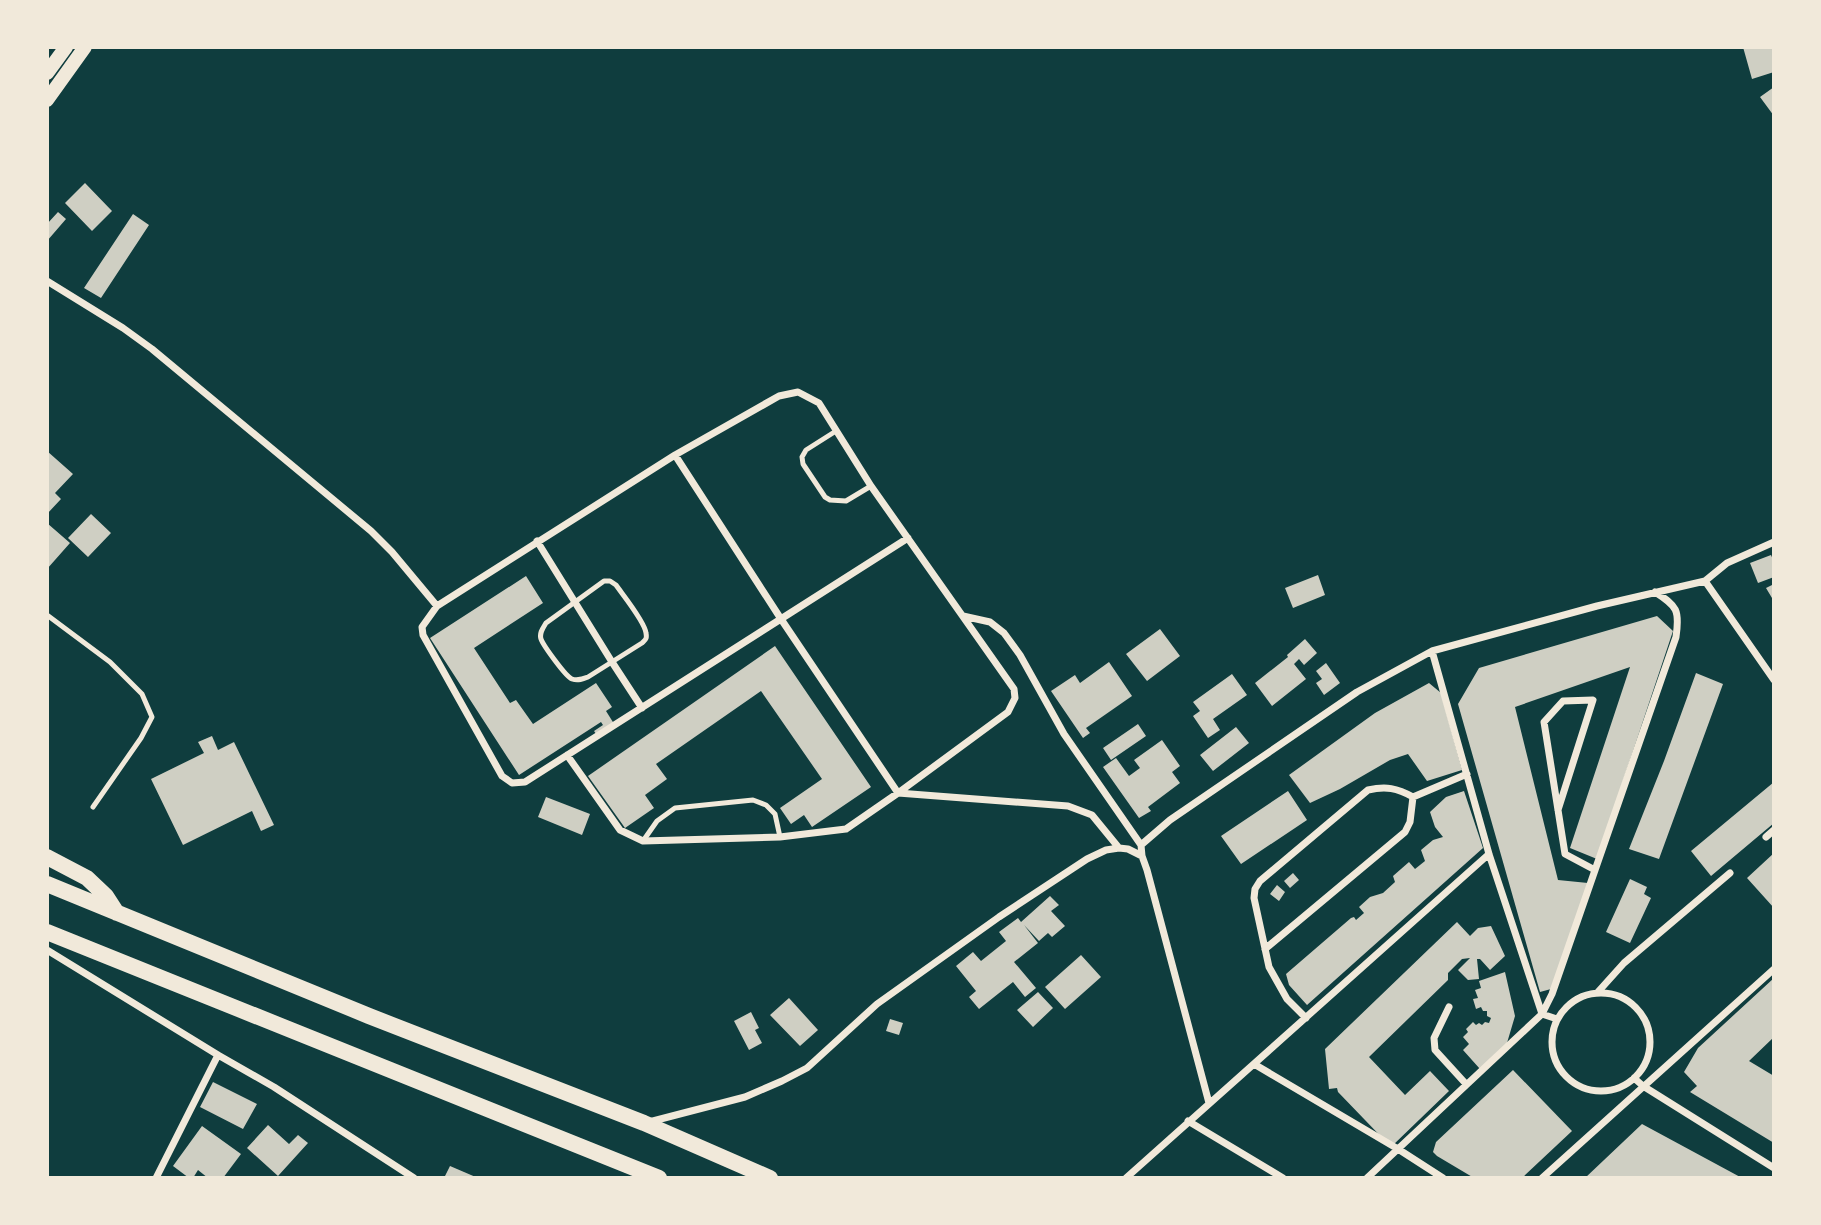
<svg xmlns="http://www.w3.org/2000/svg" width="1821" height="1225" font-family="'PT Sans Narrow',sans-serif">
<rect width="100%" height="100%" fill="#0f3d3e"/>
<!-- building -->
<path fill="#cfcfc3" d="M1743,47H1774V72L1752,79Z
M1774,87V116L1760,97Z
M85,183L112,211L92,231L65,203Z
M58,212L66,219L47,241V224Z
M133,214L149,225L101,298L84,288Z
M47,451L73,474L55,493L61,499L47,514Z
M91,514L111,533L88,557L68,538Z
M47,523L70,543L47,569Z
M1771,555L1774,562V577L1758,583L1750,563Z
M1318,575L1325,595L1293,608L1285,588Z
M526,576L543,603L474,648L510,703L516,700L533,724L596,683L612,707L606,711L616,727L599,738L594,731L603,725L601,722L519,775L430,638Z
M1774,584V597L1772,598L1766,588Z
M1657,616L1673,631L1597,859L1570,848L1630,667L1515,707L1558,880L1588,883L1551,989L1540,992L1458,704L1479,668Z
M1160,629L1180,656L1147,681L1126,654Z
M1305,639L1317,653L1304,665L1299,659L1294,664L1306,679L1272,706L1255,683L1288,657L1287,655Z
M775,646L871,787L812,827L804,815L791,824L780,808L822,779L761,691L656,764L667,779L645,795L654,808L625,828L588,776Z
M1109,662L1132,696L1086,728L1090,733L1083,738L1051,691L1075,675L1080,683Z
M1326,663L1340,683L1324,695L1316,683L1322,679L1316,671Z
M1696,673L1723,684L1659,859L1629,849L1664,761Z
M1232,674L1247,695L1213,719L1220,730L1208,738L1193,716L1200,711L1193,702Z
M1429,683L1441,693L1462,770L1427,781L1408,754L1390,760L1340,789L1310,803L1289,775L1375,713Z
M1138,724L1146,736L1111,760L1103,748Z
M1236,727L1249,743L1213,771L1200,755Z
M212,736L218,750L234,742L274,825L261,831L252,811L183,845L151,779L204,753L198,742Z
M1162,740L1180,766L1172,772L1180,783L1148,807L1151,811L1139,818L1103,767L1116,758L1129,776L1140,768L1134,760Z
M1774,782V823L1711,876L1691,851Z
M1288,791L1307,820L1241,864L1221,836Z
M1464,791L1483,848L1307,1005L1289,985L1286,974L1351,918L1354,917L1356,920L1364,913L1359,907L1370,897L1383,893L1395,882L1393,876L1409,862L1415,869L1425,861L1421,850L1433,840L1443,837L1435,827L1430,812L1446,797Z
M546,797L590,814L582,835L538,817Z
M1774,853V908L1747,878Z
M1293,873L1299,880L1290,888L1284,881Z
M1630,879L1647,887L1644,894L1651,898L1630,943L1606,932Z
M1277,885L1285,892L1279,901L1270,894Z
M1050,896L1059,905L1051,911L1065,926L1052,937L1048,933L1039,941L1024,925L1038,943L1014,962L1036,988L1025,997L1013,982L979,1009L969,997L976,991L956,966L973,952L981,961L1006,941L999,932L1018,918L1021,922Z
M1457,922L1470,936L1478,928L1491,926L1505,956L1490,970L1480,959H1477L1479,979L1468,980L1458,970L1470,958L1462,959L1448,973V980L1369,1057L1405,1095L1430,1071L1449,1091L1391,1147L1338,1092L1337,1088L1329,1089L1325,1049Z
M1081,955L1101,977L1065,1009L1045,987Z
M1505,972L1515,1016L1507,1043L1480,1069L1463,1050L1469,1044L1463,1037L1468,1032L1466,1029L1473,1022L1476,1025L1479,1023L1482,1025L1485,1022L1489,1023L1491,1018L1487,1016V1011H1483L1481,1007L1476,1009L1473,999L1478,998L1475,990L1481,988L1479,981Z
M1774,978V1037L1749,1061L1774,1076V1143L1690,1092L1697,1086L1684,1072L1698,1048Z
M1038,992L1053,1008L1033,1027L1017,1010Z
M789,998L818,1030L800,1046L770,1015Z
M751,1012L759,1028L755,1030L762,1043L749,1050L734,1021Z
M890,1019L903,1023L899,1035L886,1031Z
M1513,1070L1572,1131L1522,1178H1474L1437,1156L1433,1152L1436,1142Z
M213,1082L257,1104L243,1129L200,1107Z
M1642,1124L1742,1178H1585Z
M268,1125L289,1144L298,1135L308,1143L278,1176L247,1148Z
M202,1126L241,1154L223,1178H208L198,1170L193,1178H189L173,1166Z
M450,1166L478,1178H444Z"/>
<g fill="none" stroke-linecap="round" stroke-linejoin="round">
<!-- service -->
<path stroke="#f1e9da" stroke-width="5" d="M836,431L806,450L802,457L803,464L825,497L830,500L846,501L871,486
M604,581H610L616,585C623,595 645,622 646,633C647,639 646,639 642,643L588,677C583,679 578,681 572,679C566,677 543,645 541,639C539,633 543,628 546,623Z
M47,615L110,662L142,694L152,717L141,738L93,807
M643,841L657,821L675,808L753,800L766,805L775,814L780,837"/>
<!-- minor -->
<path stroke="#f1e9da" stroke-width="7" d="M47,281L123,328L152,349L371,531L392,552L437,606
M675,455L781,619L898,793L1068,806L1092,815L1119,848
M537,541L612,662L642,708
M1705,581L1774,680
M963,616L990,622L1004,633L1020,655L1064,734L1141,845
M1432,651L1489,854L1542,1014L1557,1019
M567,755L620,830L643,841L780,837L846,829L898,793L1008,712L1015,698L1014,689L871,486L819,403L798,392L779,396L675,455L437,606L422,627L423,635L502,776L512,783L525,782L908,538
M1558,810L1593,700L1563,701L1544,722L1565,854L1595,870
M1766,837L1774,830
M1265,949L1405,832L1410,822L1413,797
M47,950L218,1055L274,1087L414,1178
M1597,993L1624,963L1730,873
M1552 1042a49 49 0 1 1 98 0a49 49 0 1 1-98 0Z
M1449,1007L1434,1038L1435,1050L1466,1084
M1306,1018L1287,999L1269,967L1254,898L1255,889L1260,881L1368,790C1386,786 1397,788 1413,797L1467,774
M1254,1064L1398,1149L1443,1178
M1634,1078L1643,1086L1774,1168
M1209,1103L1147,870L1142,856L1141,845L1170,820L1357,692L1432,651L1597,606L1705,581L1727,563L1774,542
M1188,1121L1283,1178
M649,1122L745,1097L782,1081L807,1068L877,1004L999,917L1087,859L1106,850L1119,848L1128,849L1142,856
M156,1178L218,1055
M1126,1178L1489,854
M1367,1178L1542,1014L1552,994L1676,637C1680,610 1677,606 1655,592
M1542,1178L1774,969"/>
<!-- secondary -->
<path stroke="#f1e9da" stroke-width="14" d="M47,73L66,47
M47,100L85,47"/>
<!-- trunk -->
<path stroke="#f1e9da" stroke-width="16" d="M47,857L87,878L106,896L117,913
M47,884L369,1016L644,1123L770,1178
M47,932L659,1178"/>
</g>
<!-- border -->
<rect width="1821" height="1225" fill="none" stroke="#f1e9da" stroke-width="98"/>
</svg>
